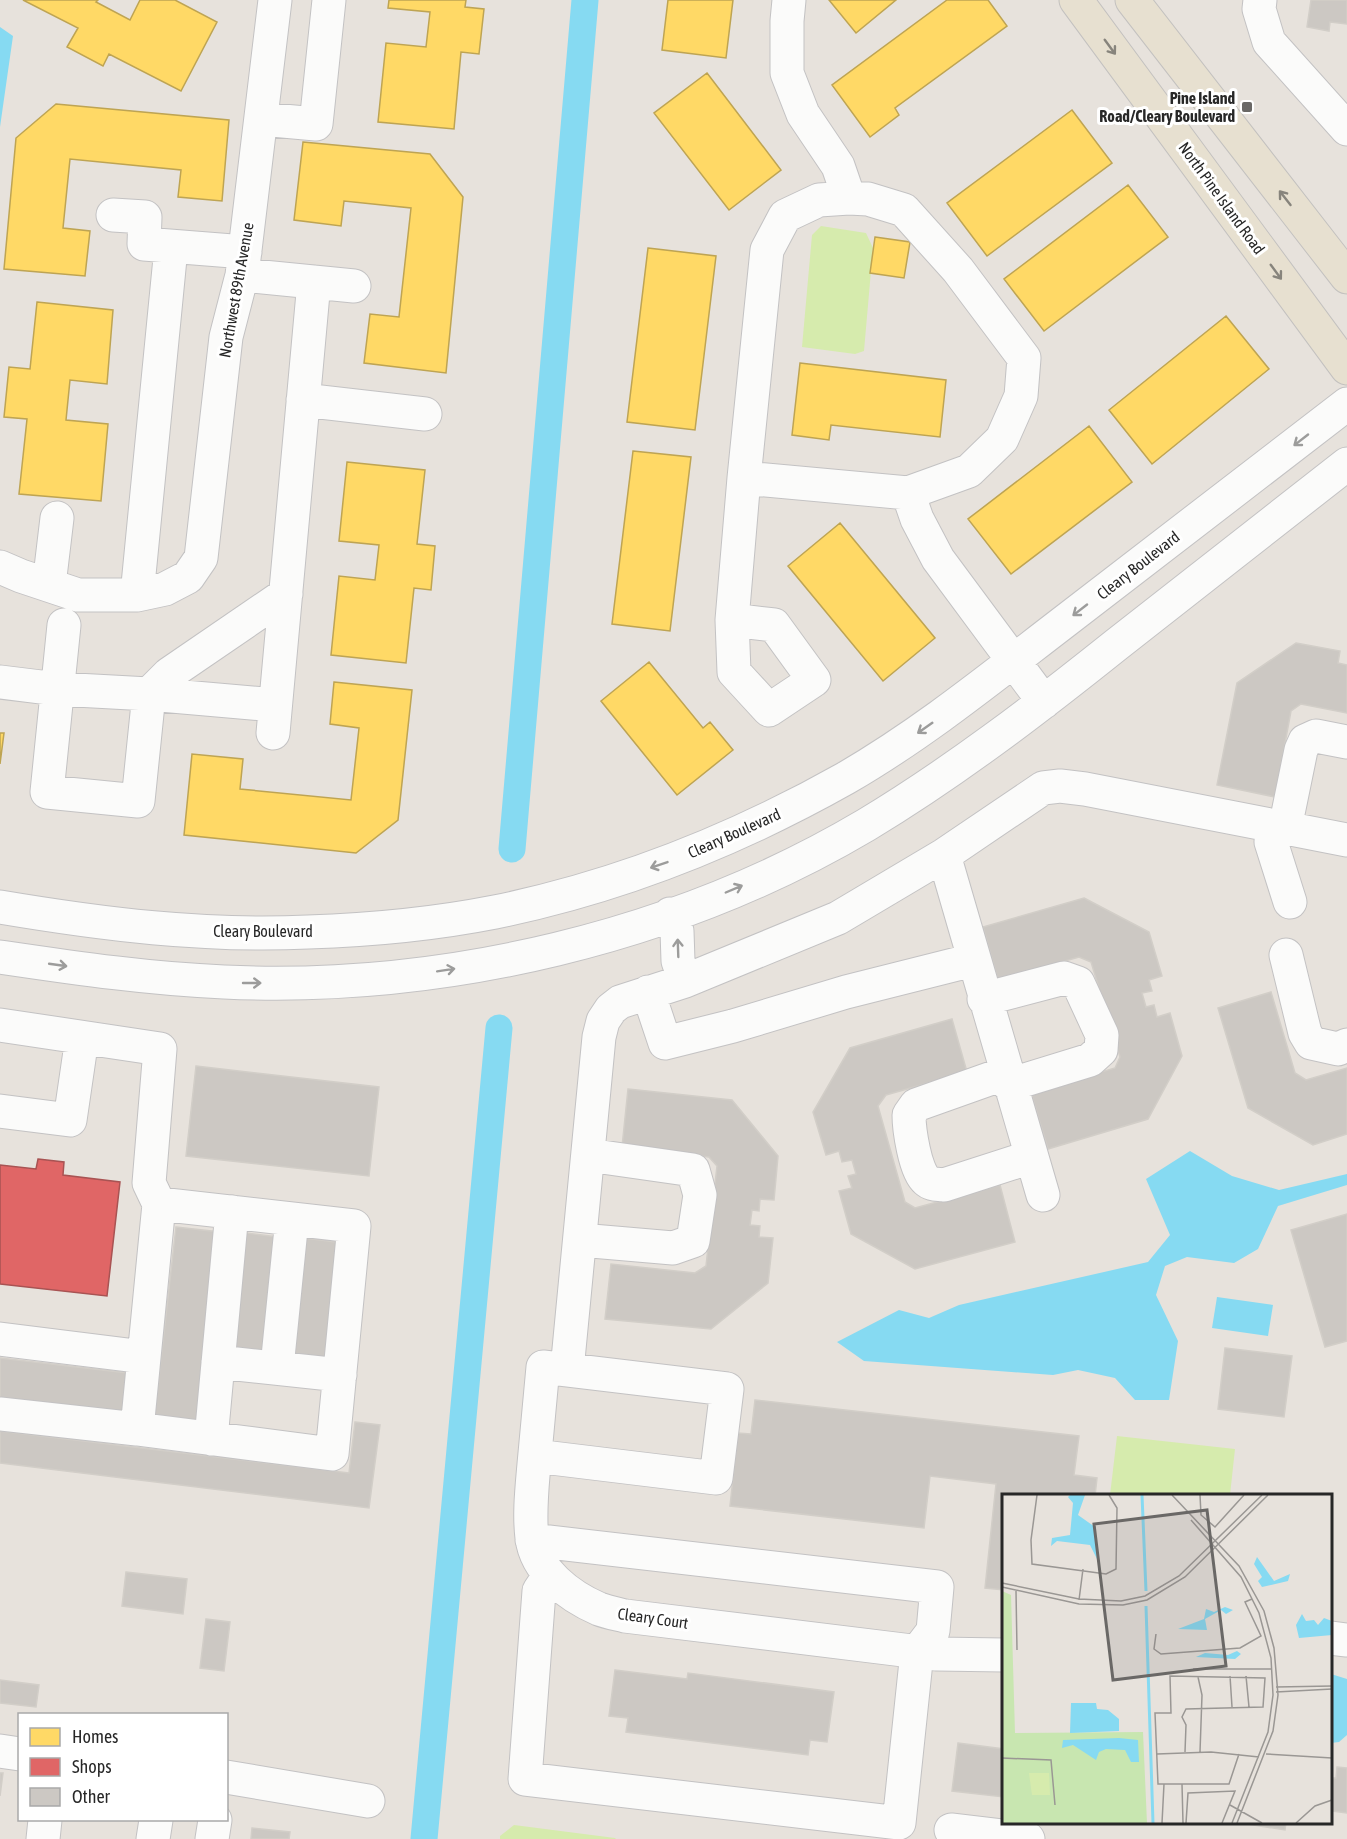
<svg xmlns="http://www.w3.org/2000/svg" width="1347" height="1839" font-family="'Asap Condensed',sans-serif">
<rect width="100%" height="100%" fill="#e7e2dc"/>
<!-- pitch -->
<path fill="#d6ebad" d="M821,226L866,233L873,248L864,351L855,354L802,347L812,235Z
M1117,1436L1235,1449L1230,1495H1110Z
M514,1825L615,1838L616,1839H500V1836Z"/>
<!-- water -->
<path fill="#86daf2" d="M0,27L13,36L0,127Z
M1190,1151L1232,1176L1279,1190L1347,1174V1185L1278,1206L1258,1249L1234,1263L1187,1257L1165,1266L1156,1295L1178,1341L1169,1400H1135L1115,1378L1078,1370L1053,1375L864,1361L837,1342L899,1310L929,1318L959,1305L1148,1262L1170,1235L1146,1179Z
M1217,1297L1273,1305L1268,1336L1212,1328Z
M1331,1674L1347,1679V1735L1339,1742L1331,1743Z"/>
<!-- homes -->
<path fill="#ffd966" stroke="#bea453" stroke-width="1.5" d="M23,0H98L96,2L130,20L140,0H175L217,22L181,91L109,54L103,66L67,47L78,28Z
M389,0H466L465,7L484,9L479,54L461,52L454,129L378,122L386,43L426,47L430,12L388,8Z
M668,0H733L726,58L662,50Z
M829,0H896L856,33Z
M947,0H988L1007,26L895,108L899,115L870,137L832,85Z
M707,73L781,170L729,210L654,113Z
M56,104L229,120L222,201L178,197L181,170L70,159L63,228L90,231L85,276L4,269L16,138Z
M1072,110L1112,163L987,256L947,203Z
M303,142L430,154L463,197L446,373L364,363L370,314L399,317L411,208L344,201L341,226L294,220Z
M1128,185L1168,237L1044,331L1004,279Z
M875,237L910,242L904,278L870,273Z
M648,248L716,256L695,430L627,422Z
M37,302L113,310L107,384L70,380L66,420L108,424L101,501L19,494L27,419L4,417L9,367L30,369Z
M1226,316L1269,369L1152,464L1109,410Z
M800,363L946,380L940,437L831,425L829,440L792,435Z
M1089,426L1132,482L1011,574L968,519Z
M633,451L691,457L670,631L612,624Z
M347,462L425,470L417,544L435,546L431,590L414,588L406,663L331,655L339,576L375,580L379,545L339,541Z
M840,523L935,638L883,681L788,566Z
M649,662L703,728L710,722L733,750L677,795L601,701Z
M334,682L412,690L398,820L356,853L184,835L192,754L243,759L240,789L351,800L359,728L330,724Z
M0,733H4L0,764Z"/>
<!-- shops -->
<path fill="#e06666" stroke="#a85353" stroke-width="1.5" d="M38,1159L64,1162L63,1175L120,1182L107,1296L0,1284V1165L36,1169Z"/>
<g fill="none" stroke-linecap="round" stroke-linejoin="round">
<!-- canal -->
<path stroke="#86daf2" stroke-width="27" d="M512,849L585,0
M424,1839L499,1028"/>
</g>
<!-- building -->
<path fill="#ccc8c3" stroke="#d2cec8" stroke-width="1.5" d="M1311,0H1347V24L1330,22L1329,31L1307,27Z
M1296,643L1340,651L1338,663L1347,665V713L1301,704L1291,711L1275,797L1217,785L1237,683Z
M1084,898L1149,932L1162,976L1149,980L1152,991L1142,993L1146,1007L1154,1005L1157,1017L1170,1013L1182,1056L1148,1119L1048,1149L1031,1093L1115,1068L1120,1057L1091,962L1079,957L998,980L983,927Z
M1271,992L1295,1073L1306,1080L1347,1068V1134L1313,1145L1248,1108L1218,1008Z
M952,1019L967,1072L886,1095L878,1106L905,1202L915,1208L1000,1185L1015,1242L915,1269L851,1234L839,1191L852,1188L848,1176L856,1174L852,1160L842,1162L839,1151L826,1155L813,1112L850,1048Z
M196,1066L379,1087L369,1176L186,1156Z
M628,1089L732,1100L778,1156L774,1200L760,1199L759,1211L752,1210L750,1225L760,1226L759,1237L773,1238L768,1283L711,1329L605,1319L611,1264L695,1273L706,1266L717,1166L709,1157L622,1147Z
M1347,1214V1341L1325,1347L1291,1230Z
M176,1227L220,1232L197,1426L154,1421Z
M246,1233L278,1237L264,1354L232,1350Z
M305,1238L343,1243L328,1360L291,1355Z
M1225,1348L1292,1356L1284,1417L1218,1409Z
M0,1358L128,1373L122,1422L0,1407Z
M755,1400L1079,1436L1074,1475L1097,1478L1095,1496H1004V1590L985,1588L996,1484L930,1476L924,1528L730,1506L738,1433L751,1434Z
M355,1422L380,1425L369,1508L0,1463V1431L349,1473Z
M126,1572L187,1579L183,1614L122,1606Z
M206,1619L230,1622L224,1671L200,1668Z
M615,1670L687,1679L688,1673L834,1692L827,1742L810,1740L808,1755L626,1732L628,1718L609,1716Z
M0,1680L39,1685L36,1707L0,1703Z
M958,1743L1004,1749V1797L952,1791Z
M1337,1767L1347,1768V1813L1332,1811L1330,1822V1778H1336Z
M0,1773H3L0,1796Z
M1235,1822H1286L1285,1830Z
M252,1828L290,1832L289,1839H251Z"/>
<g fill="none" stroke-linecap="round" stroke-linejoin="round">
<!-- minor casing -->
<g stroke="#c3c2c3" stroke-width="35">
<path id="minor" d="M789,0L787,21V73L803,114L838,166L849,198
M1260,0L1259,9L1269,42L1347,129
M261,119L316,124L329,0
M113,215L145,217L144,244L245,252
M242,275L354,286
M303,400L425,414
M744,478L908,493L917,519L938,559L1044,702
M0,567L21,576L78,595H137L165,589L188,577L201,558L226,337L242,275L275,0
M49,585L57,518
M137,595L171,248
M732,620L774,625L814,680L769,710L734,672L732,620L744,478L767,250L785,216L819,200L849,198L868,199L904,210L958,270L1024,358L1021,396L1002,439L969,471L908,493
M64,625L47,792L138,801L149,694L169,674L286,594
M0,682L57,689L149,694L275,705
M273,733L314,282
M1272,825L1271,842L1290,902
M1285,828L1301,750L1305,741L1316,736L1347,742
M944,855L1043,1195
M0,907C101,924 205,937 308,932C370,930 434,924 495,912C618,887 736,840 846,778C922,734 991,678 1060,625C1156,551 1252,478 1347,404
M670,914L677,931L678,961L685,981
M1286,955L1305,1033L1311,1043L1338,1049L1347,1045
M0,957C75,968 149,979 224,982C443,992 677,937 866,825C954,772 1036,709 1116,645C1193,585 1270,524 1347,464
M648,992L665,1043L733,1026L846,992L973,960
M984,999L1064,978L1078,983L1102,1035L1101,1050L1090,1060L1009,1085
M0,1025L160,1049L149,1183L159,1204L137,1429L0,1414
M1006,1073L916,1105L909,1115C909,1129 915,1171 926,1180C931,1185 938,1184 944,1185L1031,1157
M0,1111L70,1120L82,1038
M580,1240L673,1248L693,1241L700,1195L693,1170L588,1155
M0,1339L144,1357
M218,1362L340,1375
M277,1367L292,1219
M567,1370L599,1037L603,1021L611,1009L620,1002L685,981L838,918L944,855L1043,788L1060,786L1085,789L1347,840
M137,1429L332,1454L354,1226L159,1204
M211,1439L232,1212
M535,1456L716,1478L727,1389L543,1367C540,1399 537,1432 534,1464C532,1488 529,1513 532,1538C536,1571 569,1596 599,1609C607,1612 617,1614 625,1616L936,1654L1004,1655
M532,1540L937,1587L933,1631L917,1652L899,1823L525,1779L539,1591L549,1576
M1330,1638L1347,1640
M0,1751L20,1754
M226,1777L368,1801
M951,1830L1028,1839
M43,1839L45,1820
M153,1839L156,1820
M212,1839L215,1820"/>
</g>
<!-- major casing -->
<g stroke="#c3c1bf" stroke-width="35">
<path id="major" d="M1076,0L1347,368
M1132,0L1347,277"/>
</g>
<!-- minor -->
<use href="#minor" stroke="#fbfbfa" stroke-width="33"/>
<!-- major -->
<use href="#major" stroke="#e7e0d0" stroke-width="33"/>
</g>
<!-- one-way arrows -->
<defs><path id="oneway-shaft" d="M-6 0H5M1.5-3L5.5 0L1.5 3" fill="none" stroke-width="1.6" stroke-linecap="round" stroke-linejoin="round" transform="scale(1.5)"/></defs>
<g stroke="#87847c">
<use href="#oneway-shaft" transform="translate(1110 47) rotate(54)"/>
<use href="#oneway-shaft" transform="translate(1285 198) rotate(-128)"/>
<use href="#oneway-shaft" transform="translate(1276 272) rotate(54)"/>
</g>
<g stroke="#9c9c9b">
<use href="#oneway-shaft" transform="translate(1301 440) rotate(142)"/>
<use href="#oneway-shaft" transform="translate(1080 610) rotate(142)"/>
<use href="#oneway-shaft" transform="translate(925 728) rotate(145)"/>
<use href="#oneway-shaft" transform="translate(659 865) rotate(161)"/>
<use href="#oneway-shaft" transform="translate(734 889) rotate(-23)"/>
<use href="#oneway-shaft" transform="translate(678 948) rotate(-92)"/>
<use href="#oneway-shaft" transform="translate(58 965) rotate(8)"/>
<use href="#oneway-shaft" transform="translate(446 970) rotate(-9)"/>
<use href="#oneway-shaft" transform="translate(252 983)"/>
</g>
<!-- markers -->
<rect fill="#6a6866" stroke="#fff" stroke-width="2" x="1241" y="101" width="12" height="12" rx="3"/>
<g text-anchor="middle" dominant-baseline="central" stroke-width="6" stroke-linejoin="round" paint-order="stroke">
<!-- poi labels -->
<g font-size="16" font-weight="bold" fill="#272727" stroke="#fff" text-anchor="end">
<text x="1235" y="98">Pine Island<tspan x="1235" dy="18">Road/Cleary Boulevard</tspan></text>
</g>
<!-- street labels -->
<g font-size="16" fill="#272727" stroke="#fff">
<text transform="translate(1222 198) rotate(54)">North Pine Island Road</text>
<text transform="translate(236 290) rotate(-80)">Northwest 89th Avenue</text>
<text transform="translate(1138 565) rotate(-38)">Cleary Boulevard</text>
<text transform="translate(734 833) rotate(-24)">Cleary Boulevard</text>
<text x="263" y="931">Cleary Boulevard</text>
<text transform="translate(653 1618) rotate(8)">Cleary Court</text>
</g>
</g>
<!-- overview -->
<g transform="translate(1002 1494)">
<rect width="330" height="330" fill="#e7e2dc"/>
<path d="M0,97L9,101L13,239L141,238L145,329H0Z" fill="#c8e6b0"/>
<path d="M27,279H47L48,301H30Z" fill="#d6ebad"/>
<path d="M68,1H83L76,21L93,33L95,65L88,51L55,47L49,52L50,44L68,41L71,9L66,3ZM255,63L272,87L288,80L286,87L260,93L256,87L260,83L252,70ZM223,113L231,116L224,120L219,116L203,125L205,136L176,135L202,125L204,115L212,118ZM300,120L304,127L312,126L316,131L322,124L330,127V141L297,144L294,131ZM235,157L239,160L233,165L194,163L203,159L226,161ZM69,209H94L95,215L106,216L117,225V237L68,239ZM117,244L136,246L137,268H129L123,256L104,255L97,258L94,266L71,251L60,254L61,246Z" fill="#86daf2"/>
<path fill="none" stroke="#86daf2" stroke-width="3" d="M140,1L144,97M144,112L151,329"/>
<path fill="none" stroke="#9a9794" stroke-width="1.5" d="M35,1L29,46L30,70L104,80L114,75L115,14L107,1M170,1L237,72L262,117L272,154L276,201L271,237L235,329M198,1L199,21L213,33L242,1M189,26L239,83L257,119L269,164L271,201L266,238L230,329M0,89L77,105L119,107L143,102L177,82L260,1M0,93L77,110L121,111L145,106L183,83L266,1M14,97L15,156M77,106L81,75M154,140L152,155L159,160L238,154L259,142L243,108L250,105M191,175H269M228,182L230,213M244,182L247,213M196,183L200,201L198,258M274,193L330,192M274,198L330,195M155,260L209,258L257,263M264,260L330,264M0,264L49,266L53,311M162,290H227L237,260M180,290L181,329M228,311L260,329M160,329L162,290H156L153,219H169L168,182L263,184L261,213L184,215L180,223L184,231L183,258M184,329L186,299L233,297L220,329M294,329L313,312L330,306"/>
<path fill="#6a6866" fill-opacity="0.15" stroke="#6a6866" stroke-width="3" d="M205,16L224,172L111,186L92,30Z"/>
<rect width="330" height="330" fill="none" stroke="#272727" stroke-width="3"/>
</g>
<!-- legend -->
<rect x="18" y="1713" width="210" height="108" fill="#ffffff" stroke="#a9a9a9" stroke-width="1.5"/>
<rect x="30" y="1728" width="30" height="18" fill="#ffd966" stroke="#a9a9a9" stroke-width="1.5"/>
<text x="72" y="1743" font-size="18" fill="#272727">Homes</text>
<rect x="30" y="1758" width="30" height="18" fill="#e06666" stroke="#a9a9a9" stroke-width="1.5"/>
<text x="72" y="1773" font-size="18" fill="#272727">Shops</text>
<rect x="30" y="1788" width="30" height="18" fill="#ccc8c3" stroke="#a9a9a9" stroke-width="1.5"/>
<text x="72" y="1803" font-size="18" fill="#272727">Other</text>
</svg>
